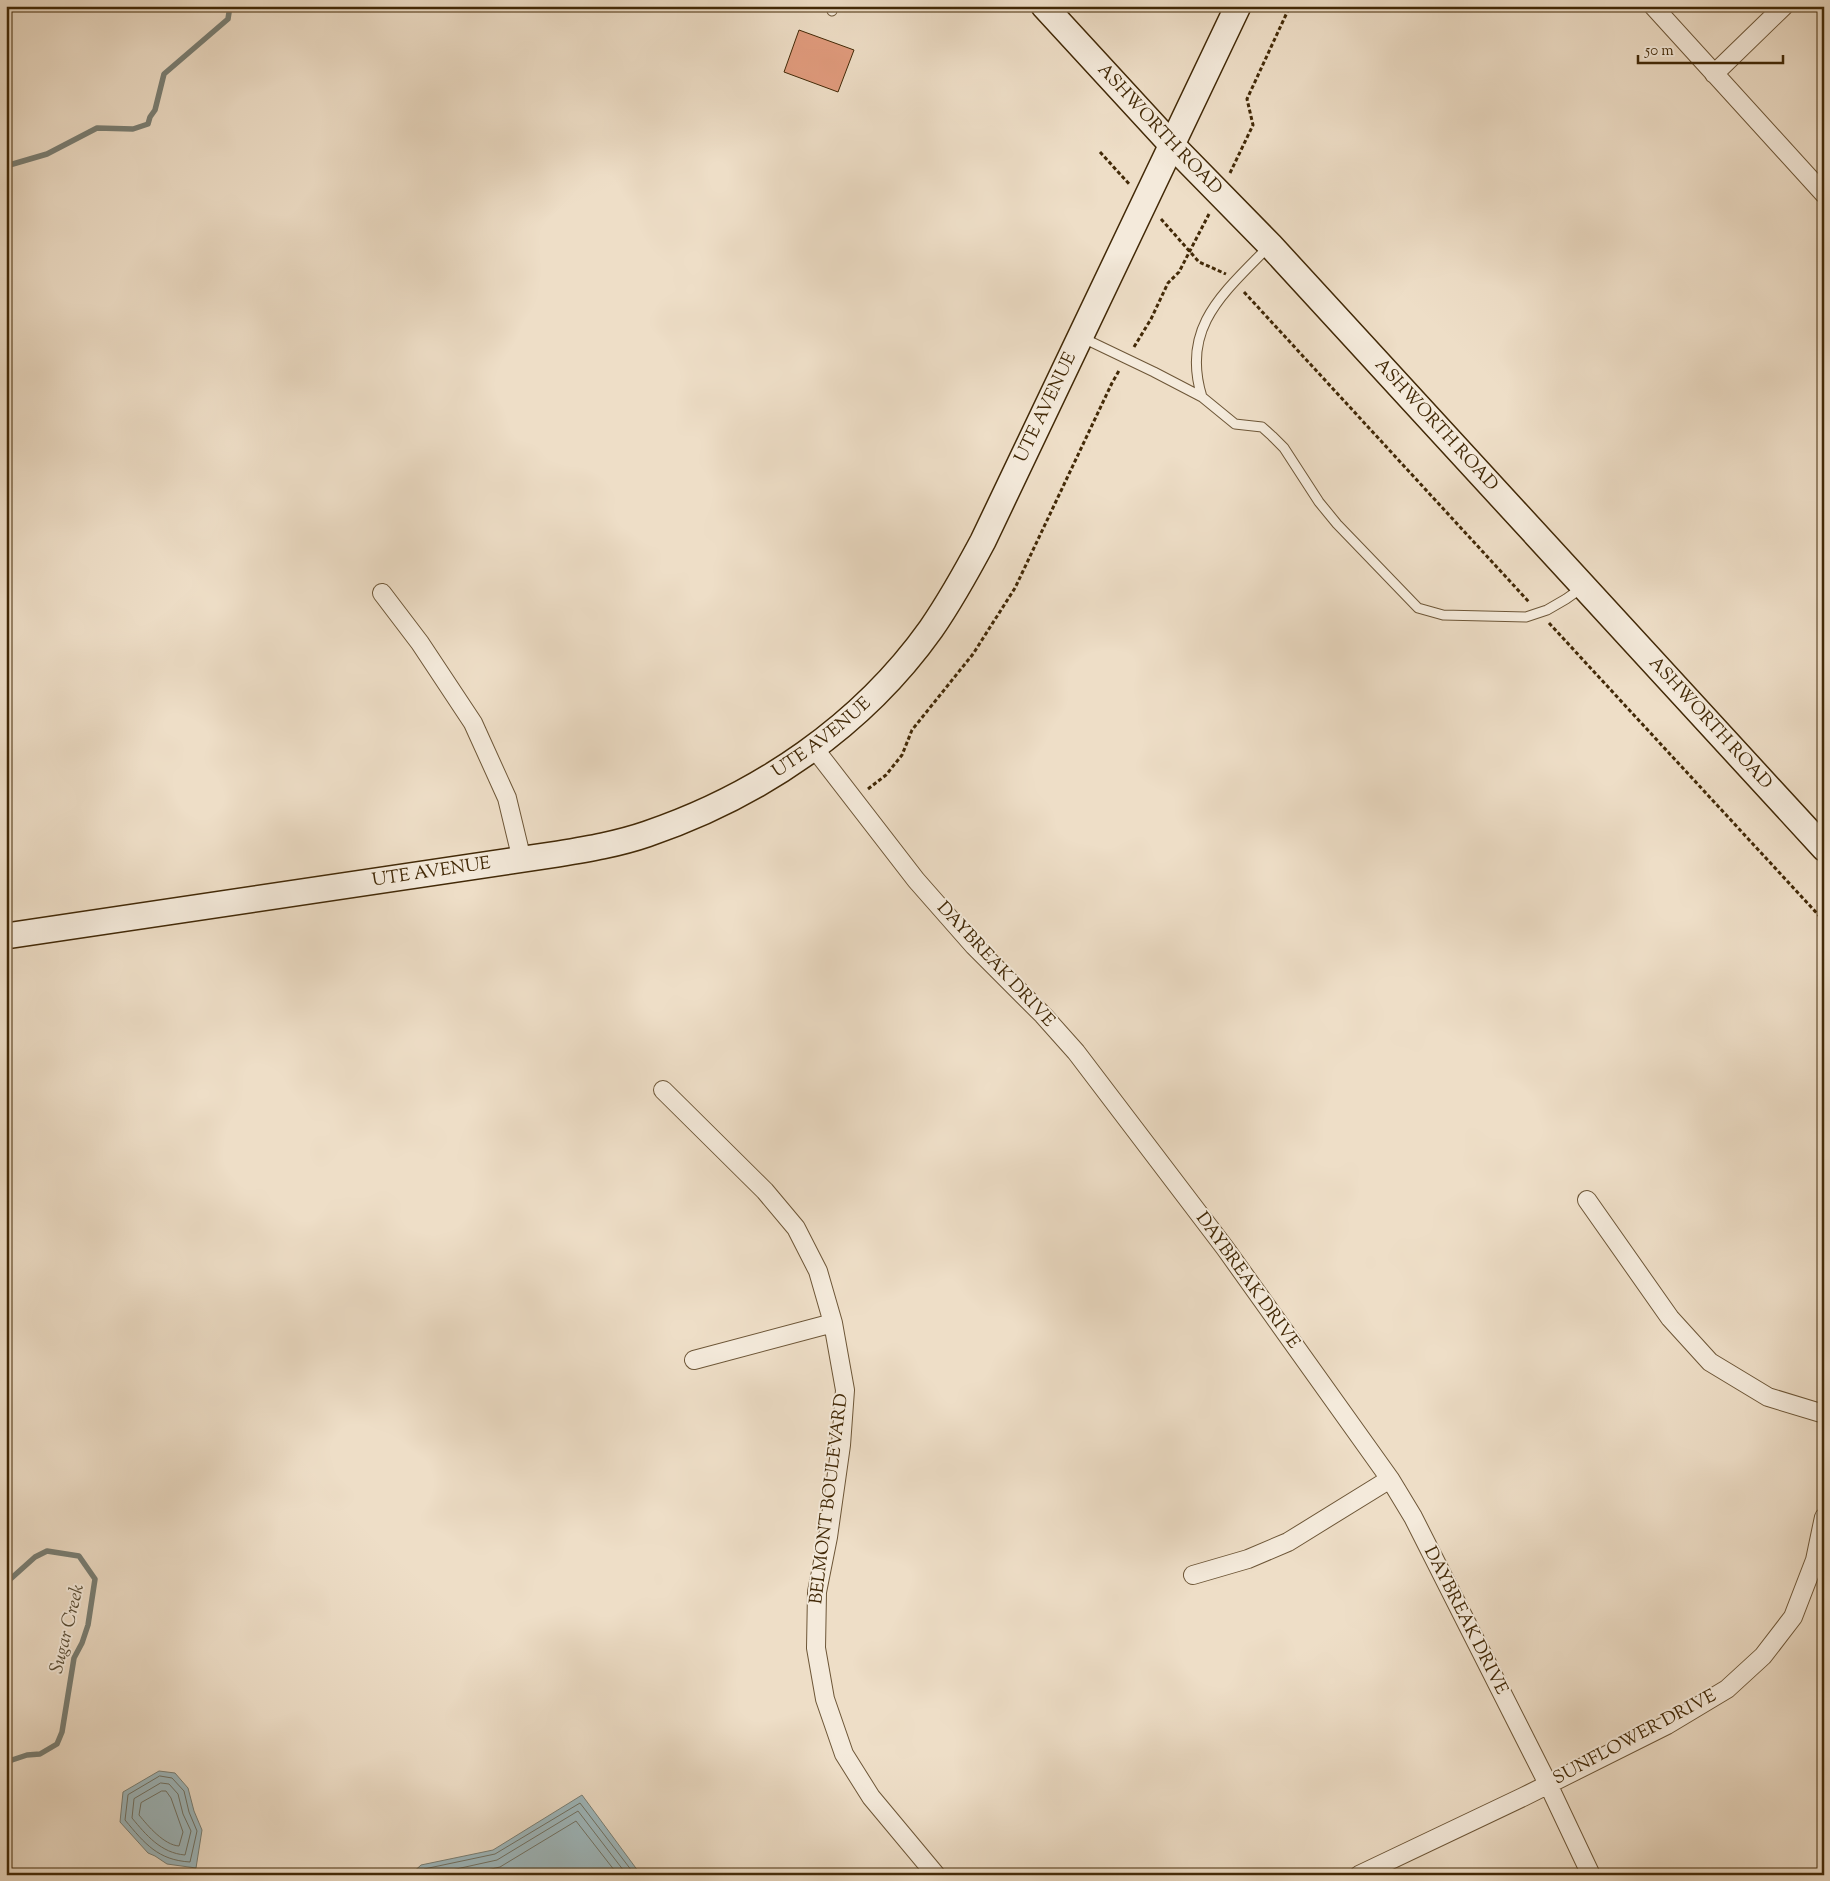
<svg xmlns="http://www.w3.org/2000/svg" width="1830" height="1881" font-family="'Sorts Mill Goudy',serif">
<rect width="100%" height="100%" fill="#eedec7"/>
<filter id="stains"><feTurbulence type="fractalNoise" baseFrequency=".004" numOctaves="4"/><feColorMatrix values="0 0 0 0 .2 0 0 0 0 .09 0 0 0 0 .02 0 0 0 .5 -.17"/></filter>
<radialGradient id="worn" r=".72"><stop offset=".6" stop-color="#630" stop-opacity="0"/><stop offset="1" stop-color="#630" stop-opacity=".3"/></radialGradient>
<!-- water -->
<path fill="#9eb9bf" stroke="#797f75" d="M159,1771L175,1773L188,1788L194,1811L202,1830L196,1868L167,1864L155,1856L148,1853L120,1822L123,1792Z
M582,1795L641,1875H410L421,1865L493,1850Z"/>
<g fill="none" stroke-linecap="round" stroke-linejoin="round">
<!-- shore -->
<path stroke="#707163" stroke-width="1" d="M160,1776L172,1778L184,1791L189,1812L197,1831L190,1862C158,1860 145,1844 125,1820L128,1795Z
M161,1783L169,1784L178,1794L183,1814L191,1831L185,1855C161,1853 146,1835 132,1818L134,1799Z
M162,1791H166L171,1798L183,1832L179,1846C164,1845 148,1826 139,1815L141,1803Z
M418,1875L424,1869L495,1854L580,1803L635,1875
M429,1875L497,1860L578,1811L627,1875
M465,1875L500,1867L576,1821L618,1875"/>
<!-- stream -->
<path stroke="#797f75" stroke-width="5.5" d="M6,166L47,154L97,128L133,129L148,124L150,117L155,110L164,74L228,19L230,6
M6,1583L35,1557L47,1551L79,1556L95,1579L88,1625L82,1643L74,1658L62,1732L57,1744L40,1754L27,1755L12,1760L6,1761"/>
</g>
<!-- building -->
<path fill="#e09b7d" stroke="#422907" d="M799,30L854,50L838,92L784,72Z"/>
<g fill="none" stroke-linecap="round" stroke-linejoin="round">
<!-- lane casing -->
<g stroke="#6d5637" stroke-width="11">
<path id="lane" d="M832,11L833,6
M1083,338L1154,372L1202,397L1235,424L1262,427L1272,436L1284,448L1319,502L1337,524L1418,608L1443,615L1526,617L1547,610L1566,599L1583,587
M1202,397C1180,326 1225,292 1270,245"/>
</g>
<!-- street casing -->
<g stroke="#6d5637" stroke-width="20">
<path id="street" d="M1653,6L1824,194
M1714,74L1784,6
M382,593L420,643L473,723L507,798L522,860
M814,748L916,880L974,946L1043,1015L1076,1052L1225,1248L1390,1479L1413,1517L1548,1784L1591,1875
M663,1090L765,1191L796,1228L818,1271L833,1323L845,1390L841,1445L828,1537L817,1592L816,1648L825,1699L844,1754L871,1797L936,1875
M1587,1200L1670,1318L1710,1362L1768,1397L1824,1414
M694,1360L833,1323
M1193,1575L1248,1559L1288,1542L1390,1479
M1359,1875L1523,1797L1667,1725L1727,1689L1763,1656L1793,1617L1815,1560L1824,1517"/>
</g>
<!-- secondary casing -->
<g stroke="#422907" stroke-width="28">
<g id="secondary">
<path id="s1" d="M1044,6L1171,144L1270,245L1824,848"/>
<path id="s2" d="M6,936L558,854C588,849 618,844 647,834C759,796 862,726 931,629C951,600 967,571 983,541L1238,6"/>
</g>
</g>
<!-- path -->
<path stroke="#422907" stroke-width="3" stroke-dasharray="4 2.5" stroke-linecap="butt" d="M1100,152L1130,185
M1230,173L1253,125L1247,99L1290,6
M1161,219L1199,262L1226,274
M1244,292L1529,602
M1134,347L1151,319L1168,283L1179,272L1209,214
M1549,623L1824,921
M868,789L886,775L902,755L912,730L973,654L1015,588L1112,383L1120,369"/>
<!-- lane -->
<use href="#lane" stroke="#f4eadb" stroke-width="9"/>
<!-- street -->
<use href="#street" stroke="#f4eadb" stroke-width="18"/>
<!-- secondary -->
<use href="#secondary" stroke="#f4eadb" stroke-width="25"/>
</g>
<g text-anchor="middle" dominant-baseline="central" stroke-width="4" stroke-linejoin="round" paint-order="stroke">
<!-- street labels -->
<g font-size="18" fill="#422907" stroke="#f4eadb">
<text stroke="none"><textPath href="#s1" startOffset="169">ASHWORTH ROAD</textPath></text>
<text stroke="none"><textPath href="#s2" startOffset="1255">UTE AVENUE</textPath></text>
<text stroke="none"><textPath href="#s1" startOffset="574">ASHWORTH ROAD</textPath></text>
<text stroke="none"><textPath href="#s1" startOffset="979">ASHWORTH ROAD</textPath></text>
<text stroke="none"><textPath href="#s2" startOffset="850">UTE AVENUE</textPath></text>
<text stroke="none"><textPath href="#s2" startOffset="430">UTE AVENUE</textPath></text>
<text transform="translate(995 965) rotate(47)">DAYBREAK DRIVE</text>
<text transform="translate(1247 1281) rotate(54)">DAYBREAK DRIVE</text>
<text transform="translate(830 1499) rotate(-83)">BELMONT BOULEVARD</text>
<text transform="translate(1465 1621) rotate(63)">DAYBREAK DRIVE</text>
<text transform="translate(1635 1738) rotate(-28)">SUNFLOWER DRIVE</text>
</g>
<!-- water labels -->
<g font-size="19" font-style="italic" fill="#594d35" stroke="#f4eadb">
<text transform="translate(68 1629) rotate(-76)">Sugar Creek</text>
</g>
</g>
<!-- margin -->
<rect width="1830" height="1881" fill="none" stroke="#eedec7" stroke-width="25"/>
<rect x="8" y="8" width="1815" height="1866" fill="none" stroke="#422907" stroke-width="2.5"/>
<rect x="12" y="12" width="1805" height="1856" fill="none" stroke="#422907"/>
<!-- scale -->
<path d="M1638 55v8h145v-8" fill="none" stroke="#422907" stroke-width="2.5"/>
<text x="1645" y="55" font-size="15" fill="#422907" stroke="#f4eadb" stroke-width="4" paint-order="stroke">50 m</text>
<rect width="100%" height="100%" filter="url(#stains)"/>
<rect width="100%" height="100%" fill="url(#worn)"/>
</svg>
